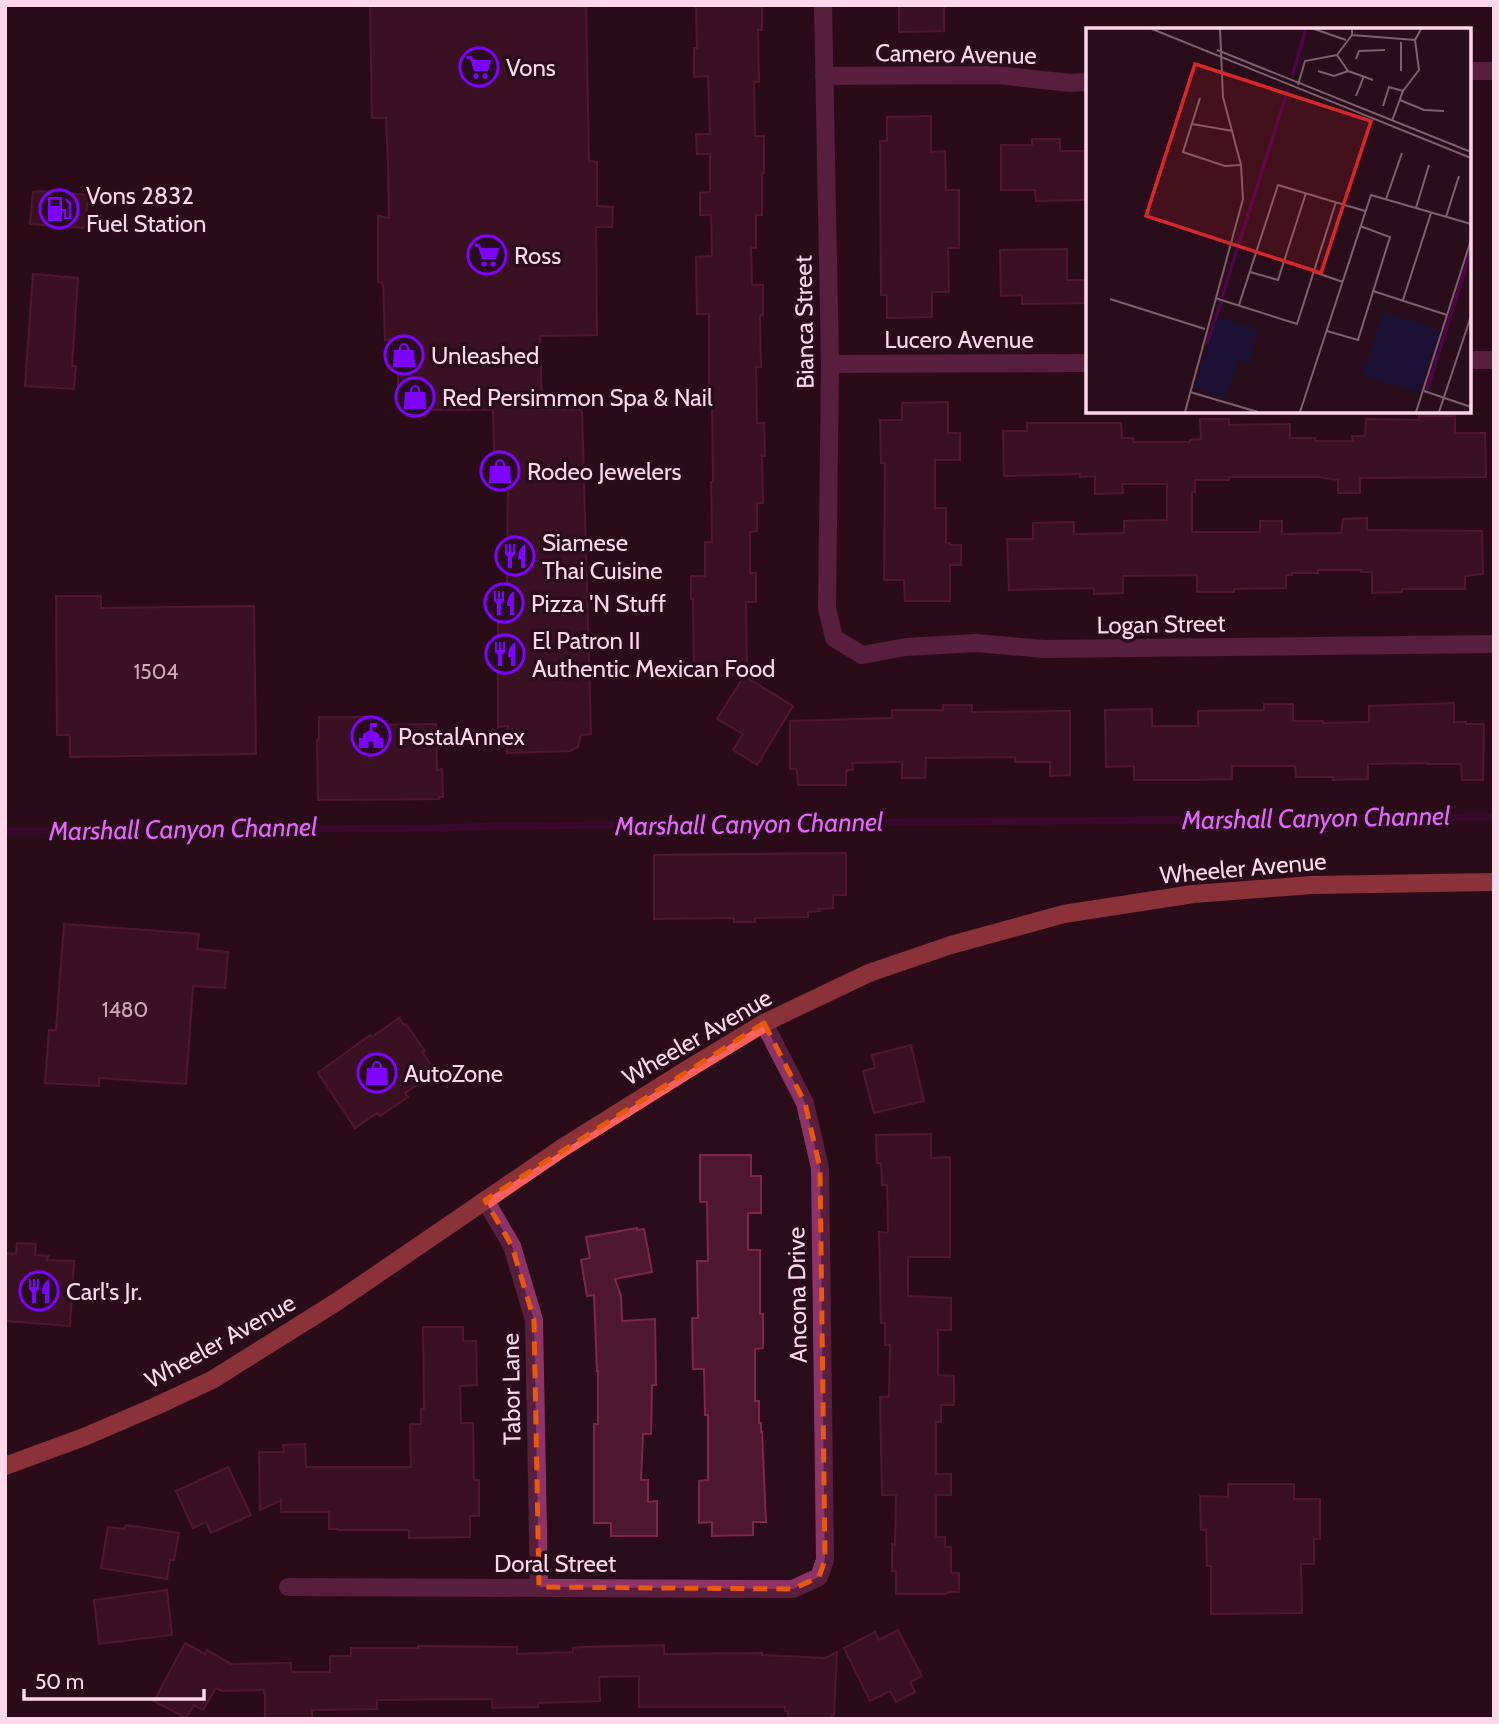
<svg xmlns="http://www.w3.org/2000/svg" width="1499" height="1724" font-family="Cabin,sans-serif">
<rect width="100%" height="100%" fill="#2a0d1a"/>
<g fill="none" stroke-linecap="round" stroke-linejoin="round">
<!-- stream -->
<path stroke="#4c054b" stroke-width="7" d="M5,831L441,828L497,826L1494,817"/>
</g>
<!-- building -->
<path fill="#4d172e" stroke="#7c274a" stroke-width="2" d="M370,5H586L589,161L597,162V206L613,207L612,227H596L597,335L540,336L542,409L582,410L591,734L581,735L578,747L570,751L507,753L508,726L498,727V585H507L508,484L495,485L493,410H431L425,416L398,390V339L385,340L383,283L378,282V216L389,218L388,163L386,118H372Z
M696,5H762V30H758L759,82H754L755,136H764V173H762V215H756V248H751L752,285H763V315L760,316L761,367H756L757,423H764L765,456H762L763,503H757V531L750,532V573H756V602H746L747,675L694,676L693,599H691V576H705V542H712L711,482H713L712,390H709V314H697L696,257L712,256L711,215H700V193L710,192V154H697L696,134H710L708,76L694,77V48H697Z
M899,5H944V31L899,32Z
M931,116V152L945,151L946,190H959V248H948L949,292H932V317L887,318V295H881L880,141H887V117Z
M1032,139H1060V151H1088V200L1036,201L1035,190H1001V145H1032Z
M40,191L88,195L85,226L83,228L30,224L33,192Z
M1067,249V280H1088V303L1022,304V295L1001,296L1000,250Z
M33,274L78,278L72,366H76L74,389L25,386Z
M948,402V433H960V460H935V508H946V543H950V545H961V565H950V601H905L904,580H884L885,463H881L880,420H902V403Z
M1419,416H1455V433H1485L1486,477L1360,478V493H1338V480L1319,477H1229V480H1195V492H1192V532H1260V521H1282V534L1341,533L1343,519L1367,518V530L1482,531L1483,574L1465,576V589H1402V592L1372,593V572H1361V570H1318V573H1292V575H1286V588L1234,589V592H1197V575L1123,576V593L1094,594V588L1009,590L1007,539H1033V523L1074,522V534L1124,533V521L1167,520V484H1122L1123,493L1095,494V476L1080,477V474L1004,476L1003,431H1027V423H1121L1122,438H1133L1134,442H1190V440L1201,439L1200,419H1229V425L1290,424V438H1315V441H1353L1352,436H1365L1366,419L1419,420Z
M56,596H101V608L254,606L256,754L70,757V735H57Z
M744,676L793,706L757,765L733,750L743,734L717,719Z
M1454,703V722H1466V724H1484L1483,780H1462L1461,764H1427V763L1368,764V779L1333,780V777H1296L1295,766H1232V779L1192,780H1134V766L1106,767L1105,710L1152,709V726H1198V711L1264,710V704H1293V721H1323V723L1369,722V706Z
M943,705H972V712L1070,711V775L1050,776V762H1015V757L926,758L925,778H902V762L852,763L853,770H847L846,772V785H798L797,772L796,769H790V721L892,718V710H943Z
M319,717H365V725L436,724L437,770L442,769L443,797H439V799L318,800L317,740L319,739Z
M846,853V895H833V908L819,909L820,911L808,912V917L755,918V922H734V918L654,919V855Z
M64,924L199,934L197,949L228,952L225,988L193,986L186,1084L99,1078V1086L45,1083L49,1030H56Z
M399,1018L404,1025L406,1024L425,1051L422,1052L436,1072L405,1093L408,1097L380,1116L377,1113L355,1128L318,1073L370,1035L372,1037Z
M911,1045L924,1101L874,1113L863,1071L875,1068L872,1055Z
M931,1134V1158L950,1157V1257H908V1296L951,1298V1330H938V1375L954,1376V1405H941V1422H936V1474H951V1495H936V1537H945V1547H951V1573H959V1592H949L946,1594H896V1571H892V1544L895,1545L896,1495H882L880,1397H889L890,1345H885V1323H881L879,1232L887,1233L888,1231L887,1185H882L881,1163H877L876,1135Z
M700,1155H751V1176H761V1213H748V1250H760V1314H763V1348L755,1349V1401H759V1423H761V1432H762L766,1522H753V1535L712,1536V1522L699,1523V1481L708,1480V1415H705L704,1369H693L692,1318H698L697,1261H708L707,1202H700Z
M637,1228V1230L644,1229L652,1272L615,1279L621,1296L622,1321L655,1319L656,1385H652L651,1434H643L641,1480H648V1502L657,1501V1536H611V1523H594V1424H598V1371H597L594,1295L587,1296L581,1260L590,1258L586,1237Z
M17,1243L36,1244L35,1255L48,1256L47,1260L74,1261L70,1326L5,1321V1253L16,1254Z
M423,1327H463V1341H476L477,1385L460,1386L461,1423H473L474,1480H479V1516H470V1537L409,1538V1530H338V1529H329V1512H281V1500L260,1510L259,1452H284L283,1445L305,1444L306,1467H411L410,1424H421V1409H424Z
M228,1467L251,1515L211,1533L206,1522L193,1528L176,1491Z
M1228,1484H1294V1499H1320V1539H1314V1564H1301L1302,1613L1211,1614V1566H1207L1206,1530H1201L1200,1496L1228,1497Z
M126,1525L179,1533L174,1560H170L167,1579L101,1568L108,1527L124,1529Z
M167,1590L172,1635L99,1644L94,1600Z
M898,1630L922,1676L910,1682L915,1692L896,1702L890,1691L870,1701L844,1648L875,1632L879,1640Z
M185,1643L205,1654L207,1650L231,1664L291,1663V1670L293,1672H330V1656H351V1648H418V1646L517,1647V1654L573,1652V1648L582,1647L664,1645V1654L762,1653V1655L825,1658L837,1652L834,1715H832V1719H788V1711H785V1707H639V1676L599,1677L600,1701L538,1703V1707L492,1708V1699L377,1700V1709L312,1710V1719H265V1693H264V1690L222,1691L216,1688L203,1710L194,1705L186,1718L154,1701Z"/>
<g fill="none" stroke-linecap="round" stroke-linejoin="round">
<!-- minor -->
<path stroke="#8e3368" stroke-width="18" d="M823,5L830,364L827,608L834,638L862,655L906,647L976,643L1044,649L1494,644
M1469,71H1494
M824,76L997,75L1070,83L1088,82
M1469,360H1494
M830,364L1088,363
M485,1200L512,1246L534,1320L539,1587
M288,1587L793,1589L819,1577L825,1560L820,1168L805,1103L764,1023"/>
<!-- major -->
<path stroke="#ff5f5e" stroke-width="18" d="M5,1466L84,1437L154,1407L212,1380L338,1301L562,1148L688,1069L764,1023L869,973L951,945L1064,914L1193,894L1312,885L1494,882"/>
</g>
<!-- marked area -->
<path d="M0 0H1499V1724H0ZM764,1023L805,1103L820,1168L825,1560L819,1577L793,1589L539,1587L534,1320L512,1246L485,1200Z" fill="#2a0d1a" fill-opacity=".55" fill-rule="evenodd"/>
<path fill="none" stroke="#e8590c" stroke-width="5" stroke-dasharray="14 9" stroke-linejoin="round" d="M764,1023L805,1103L820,1168L825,1560L819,1577L793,1589L539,1587L534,1320L512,1246L485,1200Z"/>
<!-- icons -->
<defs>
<g id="supermarket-ring" transform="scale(2.0125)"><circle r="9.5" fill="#2a0d1a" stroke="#7d03ff" stroke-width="1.5"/><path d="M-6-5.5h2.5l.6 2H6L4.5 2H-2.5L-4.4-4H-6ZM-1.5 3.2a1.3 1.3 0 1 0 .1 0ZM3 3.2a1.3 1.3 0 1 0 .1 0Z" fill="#7d03ff"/></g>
<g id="fuel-ring" transform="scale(2.0125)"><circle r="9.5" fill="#2a0d1a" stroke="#7d03ff" stroke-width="1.5"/><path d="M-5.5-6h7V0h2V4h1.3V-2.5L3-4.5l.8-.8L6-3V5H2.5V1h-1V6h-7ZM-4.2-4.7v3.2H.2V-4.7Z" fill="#7d03ff"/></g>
<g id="shop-ring" transform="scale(2.0125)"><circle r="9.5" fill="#2a0d1a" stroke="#7d03ff" stroke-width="1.5"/><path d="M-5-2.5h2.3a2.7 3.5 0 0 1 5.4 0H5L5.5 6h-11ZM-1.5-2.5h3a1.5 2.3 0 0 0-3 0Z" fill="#7d03ff"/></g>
<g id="restaurant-ring" transform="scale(2.0125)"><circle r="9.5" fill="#2a0d1a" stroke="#7d03ff" stroke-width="1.5"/><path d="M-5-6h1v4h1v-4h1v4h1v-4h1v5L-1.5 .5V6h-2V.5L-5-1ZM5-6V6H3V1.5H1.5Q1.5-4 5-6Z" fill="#7d03ff"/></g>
<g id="civic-ring" transform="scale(2.0125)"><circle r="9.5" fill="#2a0d1a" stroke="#7d03ff" stroke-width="1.5"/><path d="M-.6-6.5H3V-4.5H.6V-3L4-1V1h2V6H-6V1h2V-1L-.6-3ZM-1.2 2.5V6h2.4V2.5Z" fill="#7d03ff"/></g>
</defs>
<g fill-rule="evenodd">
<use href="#supermarket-ring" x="479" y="67"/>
<use href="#fuel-ring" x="59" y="209"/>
<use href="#supermarket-ring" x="487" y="255"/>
<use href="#shop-ring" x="404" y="355"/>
<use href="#shop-ring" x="415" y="397"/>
<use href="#shop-ring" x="500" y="471"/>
<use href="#restaurant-ring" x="515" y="556"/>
<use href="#restaurant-ring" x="504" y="603"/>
<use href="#restaurant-ring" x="505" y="654"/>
<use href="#civic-ring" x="371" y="736"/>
<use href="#shop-ring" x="377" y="1073"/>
<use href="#restaurant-ring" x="39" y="1291"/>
</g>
<g text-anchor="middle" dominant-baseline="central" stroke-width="7" stroke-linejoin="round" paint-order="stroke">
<!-- number labels -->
<g font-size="21" fill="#d2a7bc">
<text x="156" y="671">1504</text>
<text x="125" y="1009">1480</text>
</g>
<!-- street labels -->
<g font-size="24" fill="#ffd7eb" stroke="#2a0d1a">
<text transform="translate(956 54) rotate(1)">Camero Avenue</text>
<text transform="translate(804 322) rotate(-91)">Bianca Street</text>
<text x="959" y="339">Lucero Avenue</text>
<text transform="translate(1161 624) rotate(-1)">Logan Street</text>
<text transform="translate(1243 868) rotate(-5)">Wheeler Avenue</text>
<text transform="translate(697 1037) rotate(-30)">Wheeler Avenue</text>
<text transform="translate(797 1295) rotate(-91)">Ancona Drive</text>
<text transform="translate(220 1341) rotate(-29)">Wheeler Avenue</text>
<text transform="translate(511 1389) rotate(-91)">Tabor Lane</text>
<text x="555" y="1563">Doral Street</text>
</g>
<!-- poi labels -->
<g font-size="24" fill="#ffd7eb" stroke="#2a0d1a" text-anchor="start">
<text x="506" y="67">Vons</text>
<text x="86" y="195">Vons 2832<tspan x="86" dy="28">Fuel Station</tspan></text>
<text x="514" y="255">Ross</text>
<text x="431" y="355">Unleashed</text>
<text x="442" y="397">Red Persimmon Spa &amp; Nail</text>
<text x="527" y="471">Rodeo Jewelers</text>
<text x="542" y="542">Siamese<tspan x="542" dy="28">Thai Cuisine</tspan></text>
<text x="531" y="603">Pizza 'N Stuff</text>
<text x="532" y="640">El Patron II<tspan x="532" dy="28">Authentic Mexican Food</tspan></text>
<text x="398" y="736">PostalAnnex</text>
<text x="404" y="1073">AutoZone</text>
<text x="66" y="1291">Carl's Jr.</text>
</g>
<!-- water labels -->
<g font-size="26" font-style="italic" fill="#e765ff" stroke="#2a0d1a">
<text transform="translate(1316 818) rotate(-1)">Marshall Canyon Channel</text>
<text transform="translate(749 824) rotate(-1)">Marshall Canyon Channel</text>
<text transform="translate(183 829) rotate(-1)">Marshall Canyon Channel</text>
</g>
</g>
<!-- overview -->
<g transform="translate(1086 28)">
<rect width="385" height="385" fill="#2a0d1a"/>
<path d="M297,284L354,302L333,365L277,347ZM131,288L172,301L164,335L153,332L140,370L109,360Z" fill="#1d1035"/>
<path fill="none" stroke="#4c054b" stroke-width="3.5" d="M206,48L220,1M136,269L202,61M121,316L135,274M341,362L385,223"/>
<path fill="none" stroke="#7f5e6e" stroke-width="2" d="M66,1L385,130M228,1L260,12M266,7L329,12M131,22L385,124M270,31L273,23L299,22M232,43L248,48L262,43M262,43L251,27L266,7V1M262,43L287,52M315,43V14M212,57L219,33L251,27M270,68L278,48M114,70L97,124L139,138L155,137M314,72L338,82L358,83M297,78L303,59L317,63M306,93L317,63L333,42L329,12L335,1M106,96L147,103M300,171L316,125M330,180L343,137M360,189L373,148M164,244L192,252L220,165M228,244L257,254M287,263L361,287M129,270L211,296L250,174M24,271L119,301M317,272L345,185M153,277L192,157L279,183M241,303L272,312L304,209L274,198M338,363L385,379M104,364L172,384M99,384L157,171L155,137L137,69L134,1M214,384L285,167L385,196M330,384L385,212M353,384L385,288"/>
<path fill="#d62828" fill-opacity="0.15" stroke="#d62828" stroke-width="3.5" d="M109,36L285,93L235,245L60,188Z"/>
<rect width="385" height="385" fill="none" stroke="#ffd7eb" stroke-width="3.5"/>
</g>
<!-- border -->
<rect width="1499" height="1724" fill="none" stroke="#ffd7eb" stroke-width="14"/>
<!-- scale -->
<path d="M24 1689v10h180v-10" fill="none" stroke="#ffd7eb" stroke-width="3.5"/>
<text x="35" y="1689" font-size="21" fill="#ffd7eb" stroke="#2a0d1a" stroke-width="5" paint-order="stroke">50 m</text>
</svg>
